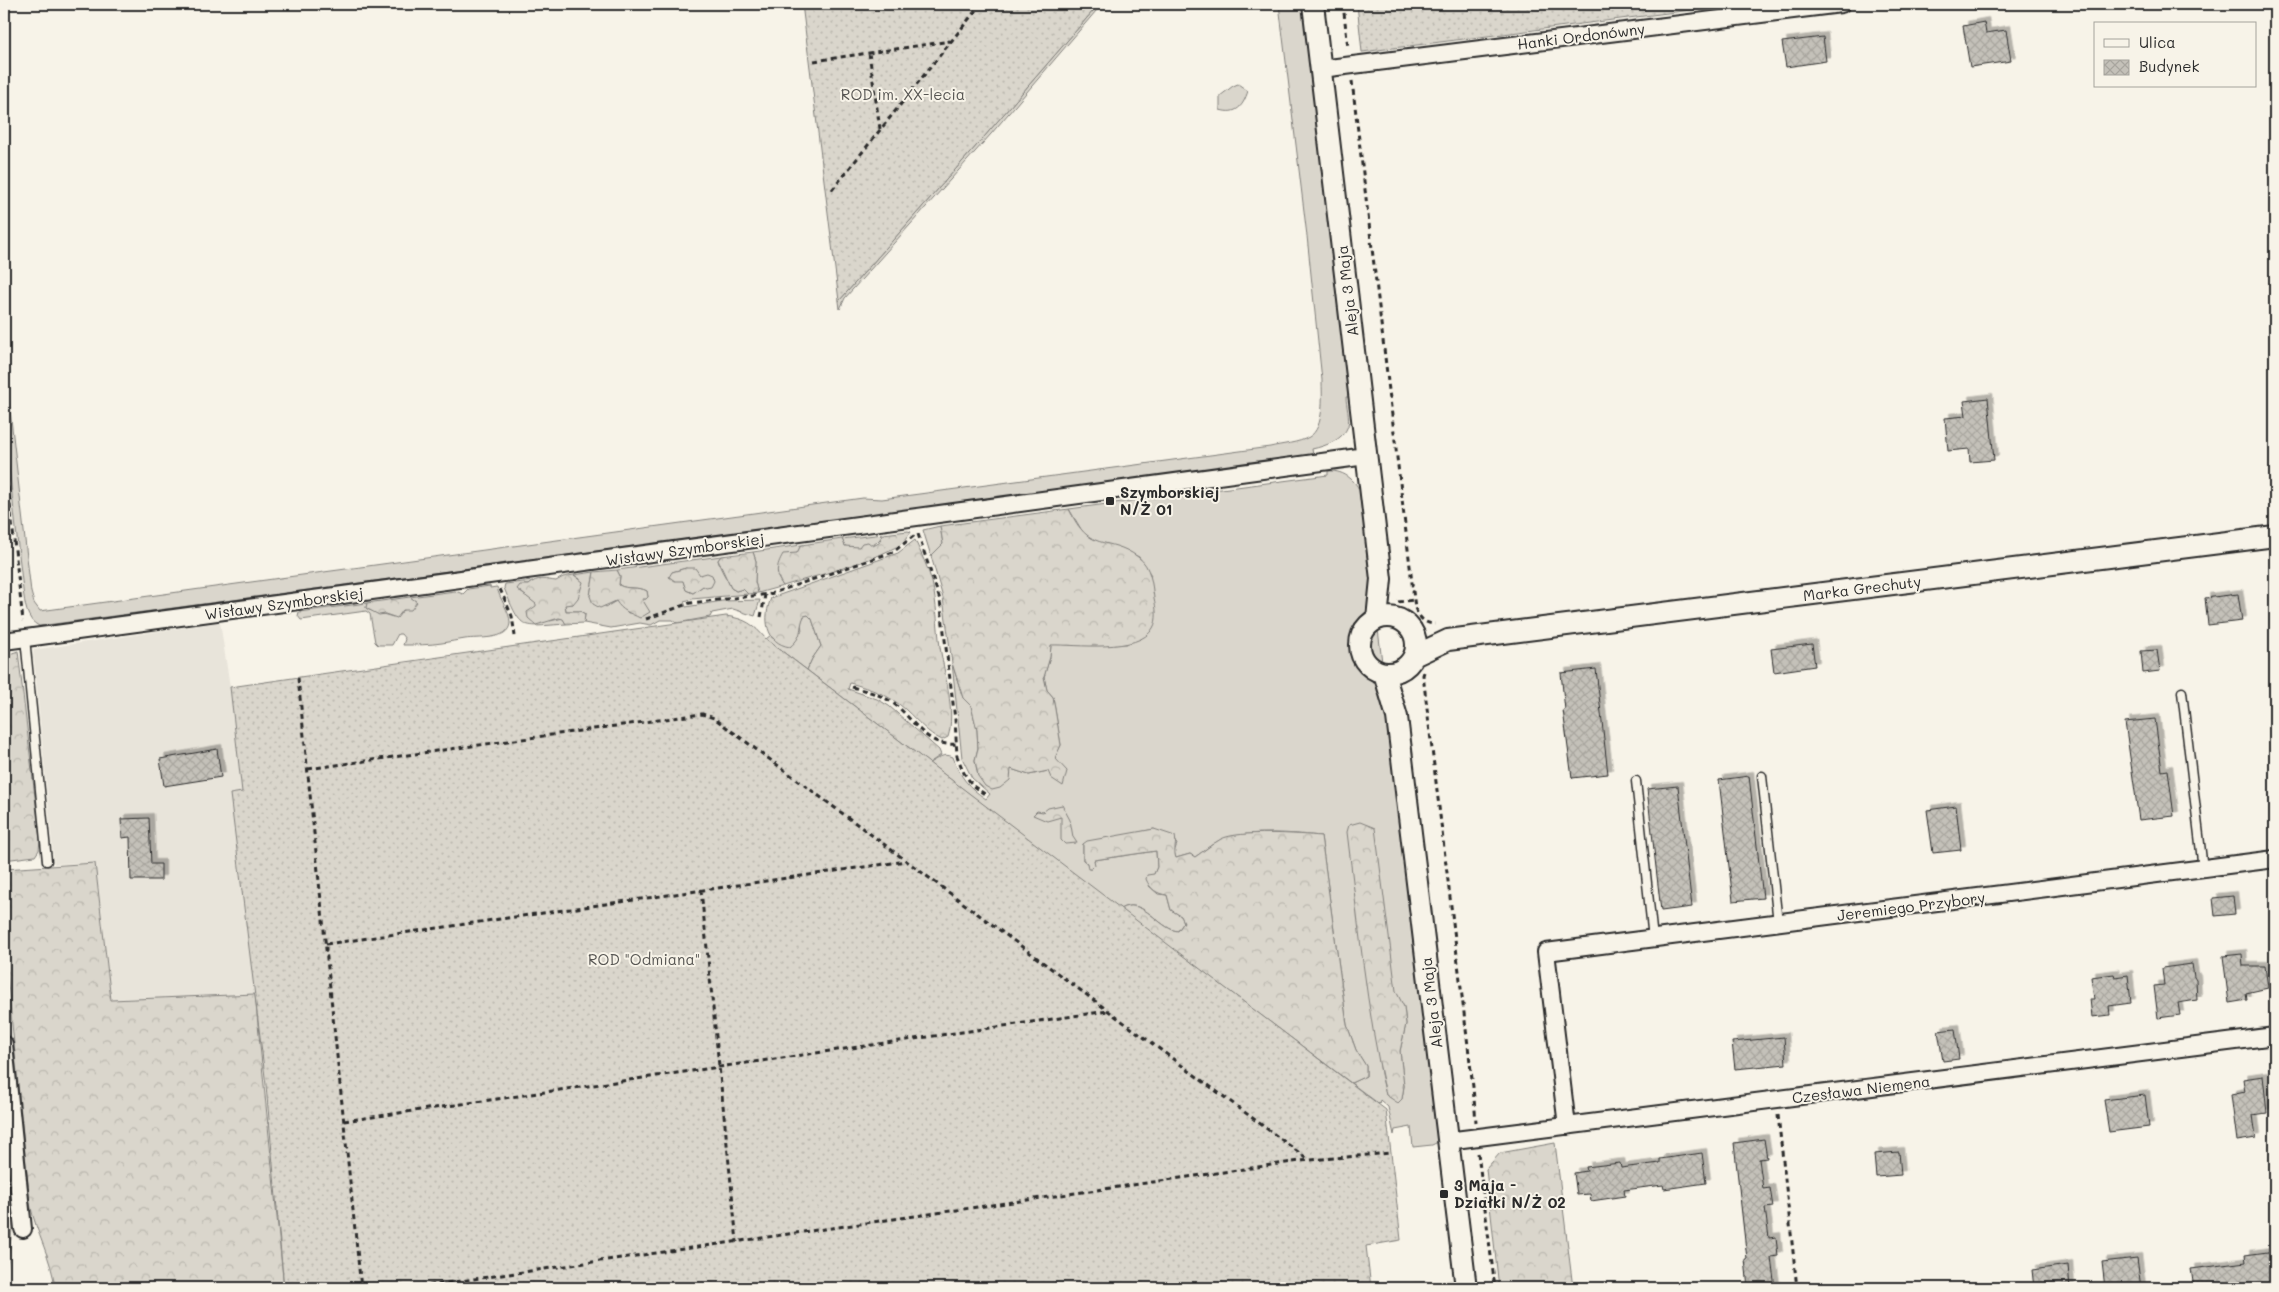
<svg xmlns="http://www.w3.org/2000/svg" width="2279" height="1292" font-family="Mali,sans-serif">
<defs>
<pattern id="forest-crowns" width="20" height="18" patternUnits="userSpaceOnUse" patternTransform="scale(1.25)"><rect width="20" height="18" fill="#dad6cc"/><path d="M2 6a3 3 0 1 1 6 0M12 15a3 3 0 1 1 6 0" fill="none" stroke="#bbb8af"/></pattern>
<pattern id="garden-dots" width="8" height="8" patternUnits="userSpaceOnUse" patternTransform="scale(1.25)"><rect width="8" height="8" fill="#dad6cc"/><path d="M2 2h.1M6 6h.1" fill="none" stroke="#bbb8af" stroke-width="1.8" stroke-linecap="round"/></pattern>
<pattern id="building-cross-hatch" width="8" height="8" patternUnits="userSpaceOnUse" patternTransform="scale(1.25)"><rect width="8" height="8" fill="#c4c1b9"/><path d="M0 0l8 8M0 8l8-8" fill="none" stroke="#a9a69f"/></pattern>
<filter id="shadow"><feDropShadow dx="4.5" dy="-4.5" stdDeviation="0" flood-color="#0004"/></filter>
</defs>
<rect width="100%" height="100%" fill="#f7f3e8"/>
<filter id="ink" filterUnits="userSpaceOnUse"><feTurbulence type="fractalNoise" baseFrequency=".02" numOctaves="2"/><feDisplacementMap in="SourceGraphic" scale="10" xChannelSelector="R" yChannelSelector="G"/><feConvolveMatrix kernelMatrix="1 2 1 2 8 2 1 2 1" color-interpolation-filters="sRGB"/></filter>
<g filter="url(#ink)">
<!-- built -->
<path fill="#e8e4da" d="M220,622L230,687L242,792L230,794L255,994L111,1000L95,863L54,864L33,650Z"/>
<!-- grass -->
<path fill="#dad6cc" stroke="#82807c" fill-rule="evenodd" d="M1099,4H1102L991,134L845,298L840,309L839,301L977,145Z
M1279,4H1304L1350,397H1346C1346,405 1350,418 1348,426C1343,440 1326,446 1312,449L1313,455L39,626C26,620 25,603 23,590L4,424V358L31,592L34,603L40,611L863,498L882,499L1270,447C1282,444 1299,443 1309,437C1325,428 1322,395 1322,380L1307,236Z
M1238,84L1248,91C1243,106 1237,115 1220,110V96L1233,86Z
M1328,471C1345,470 1358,482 1362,497L1440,1141L1432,1145L1413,1147L1411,1127L1395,1130L1394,1135L1388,1107L1380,1100L1379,1104L1351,1083L1366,1076V1066L1356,1050L1347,1025L1321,836C1290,833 1255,830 1225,838C1215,841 1204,851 1195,857L1190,854L1176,858L1174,852L1177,844L1154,829L1083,844V860L1087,863L1089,869H1091L1094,860L1156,851L1157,867L1149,886L1158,894L1167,895L1171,910L1181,916L1184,922L1178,931L1173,930C1155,923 1141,897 1120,909L929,763C938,759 943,752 953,757C960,777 968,787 986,799L990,794L972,778L962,758L952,663L963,698L971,705L977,730L978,748L975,760L978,776L1011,769L1029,775L1048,771L1061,745L1053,697L1047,690L1044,677L1050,657L1051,644H1127L1151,575L1139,557L1120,548L1100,543L1084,534L1069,509L1328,475ZM1354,887L1396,992L1404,1007L1406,1024L1400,1051L1404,1086L1402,1099L1386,1095L1381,1074Z
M940,526L943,544L931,556L923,530Z
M883,534C876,549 859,550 845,546L842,539Z
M801,545L797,553L777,576L783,586L758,593L755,582L756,561L753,552Z
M721,556L718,560C720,570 727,578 731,588L736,591L743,589L748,594L692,599L684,601L686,607L722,601L760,600L755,616L733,609L712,613L710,617L677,623L673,620H660L651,625L640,623L611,628L584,623L585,614L580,611H566L565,604H573L580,579L574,575L594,572L590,596L606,607L616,601L628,613H633L636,616L645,605L642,599H646L648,597L647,591C638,586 627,590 619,585L620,576L617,570ZM686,568L700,575L703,586L693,593L686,590L683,581L672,572Z
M533,581L528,585H524L520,592L536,603L550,621L563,618L566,624C521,627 522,632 504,588L505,584Z
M490,586V588L497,587C499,599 510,611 510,623C509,641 477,637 465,639C457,640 450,642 442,643C429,645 416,645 403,645L405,639L401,634H398L392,645H378L375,642L370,614L366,611L301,620L298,616L299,612L367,603L366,608L369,610L393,617L417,602L410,597L455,591L463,594L468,589Z
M808,615L812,619L821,646L812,659L807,670L766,639L771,635L772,638L802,631L801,623L804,616Z
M4,1170C22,1191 8,1257 4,1284Z"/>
<!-- forest -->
<path fill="url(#forest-crowns)" stroke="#82807c" d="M1069,509C1090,555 1107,534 1138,557C1151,566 1152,584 1154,598C1156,607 1158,620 1153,628C1139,654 1075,644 1051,645L1050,657L1044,677L1047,690L1053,697L1061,745L1055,758L1067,771L1063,786L1051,778L1048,771L1029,775L1011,769L1010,780L1000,788L992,790L985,786L978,776L975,760L978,748L977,730L971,706L963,698L952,663L943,598L931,556L943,544L940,526Z
M908,531L911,532C906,539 902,545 894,548C862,565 818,575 783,586C775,574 776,566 783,554L797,553L801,545L842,539L845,546L859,547L862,543L868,542L873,546L879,543L883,534Z
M915,540C921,554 928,567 932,582C937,604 937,625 940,647C944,673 956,712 948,737L942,740C927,733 918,721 906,710C890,695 871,689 850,683L848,689L877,699L889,706L939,750L941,755L929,763L807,670L812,659L821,646L812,619L808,615L804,616C798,630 804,635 790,647C765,643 763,618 771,598L898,553Z
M753,552L756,561L755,582L758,593L748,594L743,589L736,591L731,588L718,560L721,556Z
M686,568H695L700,575L707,573L712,575L714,581L711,587L706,588L703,586L693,593L686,590L683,581H675L669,577L672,572Z
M617,570L620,576L619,585C627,590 638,586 647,591L648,597L646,599H642L650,612L640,618C630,613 622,611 616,601L600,608L593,604L590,596L594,572Z
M574,575L583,582L578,598L573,604L565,605L566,611H580L585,614L584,623L566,624L563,619L559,618L536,625L528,618L527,612L536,606V604L517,589L520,585H528C538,576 546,580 556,581L563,577Z
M410,597L417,602L411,610H403L397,618L385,614L379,615L366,608L367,603Z
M18,651L40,840L39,850L35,856L4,860V656Z
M1062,805L1070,820L1073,837L1077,843L1065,844L1061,840V817L1047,821L1033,815L1037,811L1043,812L1048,808Z
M1360,822L1375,828L1396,991L1404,1007L1406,1024L1400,1051L1404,1086L1402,1099L1398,1103L1386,1095C1366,1009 1358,919 1347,832L1349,825Z
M1154,829L1175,836C1177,844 1173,850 1176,858L1190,854L1195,857C1204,851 1212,844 1221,839C1239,830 1300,834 1321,836L1347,1025L1356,1050L1366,1066V1076L1351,1083L1120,909C1141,897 1155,923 1173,930L1178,931L1184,922L1181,916L1171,910L1167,895C1157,894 1150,889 1146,879L1147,875L1154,874L1157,867L1156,851L1094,860L1095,865L1091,869H1088L1087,863L1083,860V844L1087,841Z
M95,863L111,1000L255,994L284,1288H55C52,1259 36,1233 30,1204L4,944V869Z
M1555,1143L1573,1288H1499L1486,1169L1500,1153Z
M1452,1281L1453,1288H1388L1387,1285Z"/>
<!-- garden -->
<path fill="url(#garden-dots)" stroke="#82807c" d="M802,4H1099L977,145L839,301Z
M1357,4H1738L1362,52Z
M726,616C746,619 753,624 766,639L1386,1110L1401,1240L1366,1246L1371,1288H284L266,1085L230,794L242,792L230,687Z"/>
<!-- building -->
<path fill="url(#building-cross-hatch)" stroke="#2b2b2b" filter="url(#shadow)" d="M1984,22L1986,33L2006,30L2011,61L1970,67L1963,26Z
M1823,37L1826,61L1786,67L1782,42Z
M1988,398L1994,460L1970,462L1969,449L1948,451L1945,418L1966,416L1964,401Z
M2238,594L2242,621L2208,625L2205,598Z
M1812,644L1815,666L1774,672L1771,649Z
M2157,650L2160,671L2143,673L2141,651Z
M1596,669L1608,774L1572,778L1563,710H1565L1561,673Z
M2155,719L2162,771L2168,770L2174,816L2139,820L2125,722Z
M217,749L221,777L164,786L160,759Z
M1749,776L1763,898L1733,901L1719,780Z
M1678,786L1692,907L1661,911L1647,789Z
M1956,806L1961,850L1933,853L1927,810Z
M149,818L151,864H161V880H131L130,837L122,838L121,819Z
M2233,896L2235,914L2215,916L2213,898Z
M2242,954L2243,966H2265L2268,988L2246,993L2247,1000L2229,1003L2223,956Z
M2192,964L2194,977L2196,980L2197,1000L2178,1003L2180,1015L2158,1018L2154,986L2164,985L2162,968Z
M2114,974L2115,977L2128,975L2131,1003L2109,1006L2110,1015L2092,1017L2090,999H2094L2091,977Z
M1955,1029L1959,1059L1943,1061L1938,1031Z
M1784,1037L1786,1064L1735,1069L1732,1042Z
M2263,1076L2267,1113L2253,1115L2256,1138L2237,1141L2231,1095L2245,1092L2243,1079Z
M2145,1095L2149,1127L2109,1132L2104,1100Z
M1764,1139L1767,1158L1759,1159L1763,1189L1770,1188L1773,1207L1765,1208L1769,1238L1776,1237L1778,1256L1771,1257L1775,1288H1748L1745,1259H1747L1734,1143Z
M1899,1152L1901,1175L1876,1177L1874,1154Z
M1702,1153L1706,1183L1664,1189L1663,1185L1624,1190L1625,1196L1591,1201L1590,1194L1577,1195L1574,1173L1587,1171L1586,1167L1620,1163L1621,1168L1660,1163V1159Z
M2275,1251V1284L2267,1285L2268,1288H2194L2191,1269L2246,1262L2245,1255Z
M2137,1258L2141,1288H2105L2102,1262Z
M2068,1265L2070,1288H2034L2032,1270Z"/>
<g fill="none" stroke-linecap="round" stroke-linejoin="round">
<!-- service casing -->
<g stroke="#2b2b2b" stroke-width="11">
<path id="service" d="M25,638L47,861
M2182,692L2203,869
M1762,776L1778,923
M1636,781L1653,939"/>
</g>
<!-- minor casing -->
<g stroke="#2b2b2b" stroke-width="20">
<path id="minor" d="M1321,69L1841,4
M4,641L1366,456
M4,1044L23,1229
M1567,1126L1546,952L2275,859
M1447,1141L2275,1036"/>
</g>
<!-- tertiary casing -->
<g stroke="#2b2b2b" stroke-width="24">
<path id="tertiary" d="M1313,4L1381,579L1377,619
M1360 645a28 28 0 1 1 56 0a28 28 0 1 1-56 0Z
M1414,656L1448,640L2275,536
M1384,673L1397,717L1466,1288"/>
</g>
<!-- path -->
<path stroke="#2b2b2b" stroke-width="3" stroke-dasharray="5 4" stroke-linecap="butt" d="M1343,4L1348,48
M869,53L880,129
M814,61L950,41
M1352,81L1415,608C1419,618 1425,624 1435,624
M832,190L981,4
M4,451L23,621
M918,534L940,600L955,719L957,756L964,773L973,786L986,795
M500,589L512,616L515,636
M1398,602L1414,600
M761,617L765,595
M646,619L690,603L770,594L893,552L915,535
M1424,672L1423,675L1473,1087L1476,1122
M298,678L361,1288
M852,687C867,691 880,694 893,703C915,719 924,747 956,744
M308,769L694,715L702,714L714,718L1309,1160
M701,890L737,1242
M326,944L906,861
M1778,1115L1797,1288
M344,1121L1108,1011
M1478,1153L1495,1288
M411,1288L1300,1161L1391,1153"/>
<!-- service -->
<use href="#service" stroke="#f7f3e8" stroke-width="8"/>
<!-- minor -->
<use href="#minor" stroke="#f7f3e8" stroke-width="16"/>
<!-- tertiary -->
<use href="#tertiary" stroke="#f7f3e8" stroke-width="20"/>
</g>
</g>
<!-- markers -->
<g fill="#2b2b2b" stroke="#f7f3e8" stroke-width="2">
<rect x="1105" y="496" width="10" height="10" rx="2.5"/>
<rect x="1439" y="1189" width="10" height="10" rx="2.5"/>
</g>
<g text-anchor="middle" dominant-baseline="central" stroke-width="4" stroke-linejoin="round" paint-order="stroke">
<!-- street labels -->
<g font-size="15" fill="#2b2b2b" stroke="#f7f3e8">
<text transform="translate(1581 36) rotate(-7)">Hanki Ordonówny</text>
<text transform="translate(1347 291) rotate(-97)">Aleja 3 Maja</text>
<text transform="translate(685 549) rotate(-8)">Wisławy Szymborskiej</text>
<text transform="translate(1862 588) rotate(-7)">Marka Grechuty</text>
<text transform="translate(284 603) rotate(-8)">Wisławy Szymborskiej</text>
<text transform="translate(1911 906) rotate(-7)">Jeremiego Przybory</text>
<text transform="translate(1431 1003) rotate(-97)">Aleja 3 Maja</text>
<text transform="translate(1861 1089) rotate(-7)">Czesława Niemena</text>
</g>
<!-- park labels -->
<g font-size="15" fill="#575653" stroke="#f7f3e8">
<text x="903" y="94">ROD im. XX-lecia</text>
<text x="644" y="959">ROD "Odmiana"</text>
</g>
<!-- poi labels -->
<g font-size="15" font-weight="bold" fill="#2b2b2b" stroke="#f7f3e8" text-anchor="start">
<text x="1120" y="492">Szymborskiej<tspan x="1120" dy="17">N/Ż 01</tspan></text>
<text x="1454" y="1185">3 Maja -<tspan x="1454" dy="17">Działki N/Ż 02</tspan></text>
</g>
</g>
<!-- margin -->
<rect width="2279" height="1292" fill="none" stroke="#f7f3e8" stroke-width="20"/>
<rect x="10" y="10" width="2259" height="1272" fill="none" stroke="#2b2b2b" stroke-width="2" filter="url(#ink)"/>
<!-- legend -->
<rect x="2094" y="22" width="162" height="65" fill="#f7f3e8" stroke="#a5a39c"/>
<rect x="2104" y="39" width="25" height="8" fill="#f7f3e8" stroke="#a5a39c"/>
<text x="2139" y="48" font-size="15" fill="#2b2b2b">Ulica</text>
<rect x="2104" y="60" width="25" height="15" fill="url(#building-cross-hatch)" stroke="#a5a39c"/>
<text x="2139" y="72" font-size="15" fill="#2b2b2b">Budynek</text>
</svg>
